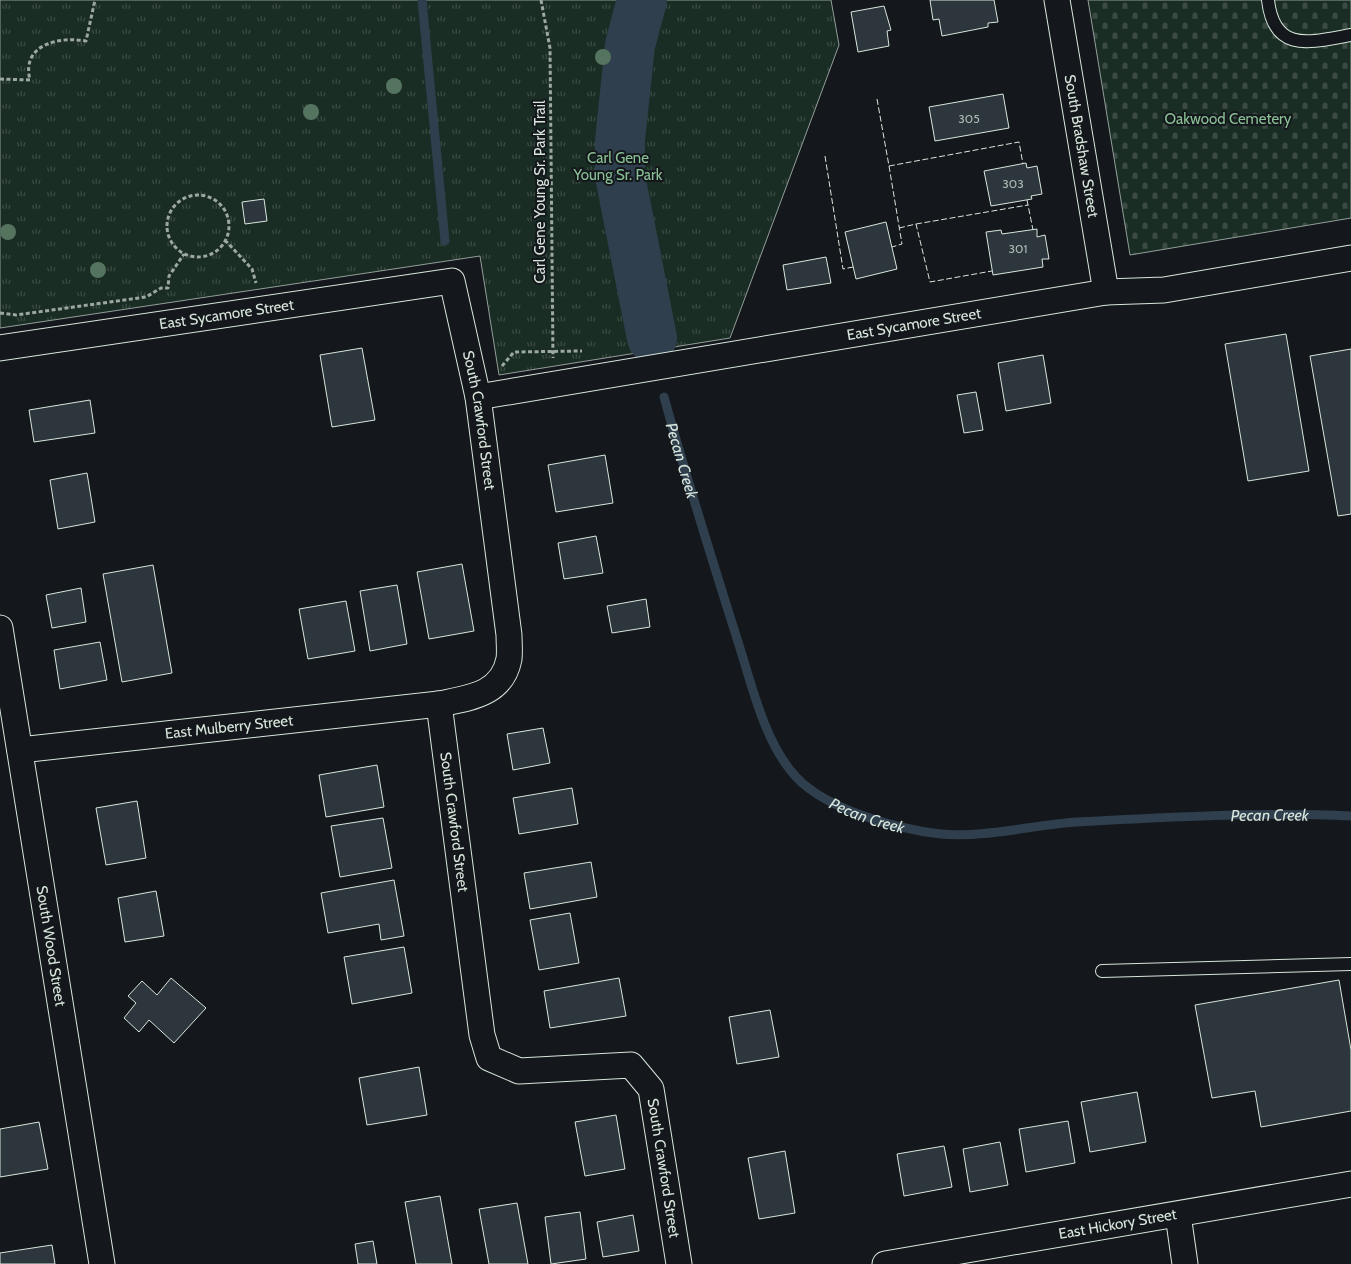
<svg xmlns="http://www.w3.org/2000/svg" width="1351" height="1264" font-family="Cabin,sans-serif">
<defs>
<pattern id="cemetery-stones" width="16" height="16" patternUnits="userSpaceOnUse" patternTransform="scale(1.25)"><rect width="16" height="16" fill="#1a2d24"/><path d="M2 7V4a2 2 0 0 1 4 0v3zM10 15v-3a2 2 0 0 1 4 0v3z" fill="#3b4b43"/></pattern>
<pattern id="park-tufts" width="24" height="20" patternUnits="userSpaceOnUse" patternTransform="scale(1.25)"><rect width="24" height="20" fill="#1a2d24"/><path d="M3 7l-1-3M5 7V3M7 7l1-3M15 17l-1-3M17 17v-4M19 17l1-3" fill="none" stroke="#3b4b43"/></pattern>
</defs>
<rect width="100%" height="100%" fill="#14181c"/>
<!-- cemetery -->
<path fill="url(#cemetery-stones)" stroke="#939e99" d="M1088,0H1351V218L1130,255Z"/>
<!-- park -->
<path fill="url(#park-tufts)" stroke="#939e99" d="M0,0H831L839,45L730,338L499,375L480,256L0,328Z"/>
<g fill="none" stroke-linecap="round" stroke-linejoin="round">
<!-- stream -->
<g stroke="#2f3f4d" stroke-width="9">
<path d="M422,0L445,241"/>
<path id="s1" d="M664,397C687,480 713,563 739,645C752,686 764,738 791,771C819,808 896,829 941,834C986,838 1032,825 1077,822C1168,817 1260,812 1351,816"/>
</g>
<!-- river -->
<path stroke="#2f3f4d" stroke-width="50" d="M642,0L630,45L620,140V176L652,338"/>
</g>
<!-- building -->
<path fill="#2c363c" stroke="#d8e6dc" d="M930,0H994L998,22L988,23V27L942,36L939,19L933,20Z
M884,6L891,30L887,31L889,46L858,52L851,12Z
M1003,94L1009,128L935,141L929,107Z
M1026,163L1027,168L1037,166L1042,194L1031,196L1032,199L991,206L984,171Z
M264,199L267,221L245,224L242,202Z
M886,222L897,269L856,279L845,232Z
M1037,229V237L1045,235L1049,259H1042L1043,267L993,275L986,232L1001,230L1002,234Z
M826,257L831,283L787,290L783,265Z
M1286,334L1309,471L1248,481L1225,344Z
M362,348L375,420L332,427L320,355Z
M1351,349V514L1338,516L1310,356Z
M1043,355L1051,403L1006,411L998,363Z
M976,392L983,430L964,433L957,395Z
M90,400L95,433L34,442L29,410Z
M605,455L613,503L556,512L548,465Z
M87,473L95,522L58,529L50,480Z
M596,536L603,573L564,579L558,543Z
M462,564L474,631L429,639L417,572Z
M153,565L172,673L122,682L103,574Z
M397,585L407,644L370,651L360,591Z
M81,588L86,622L52,628L46,595Z
M646,599L650,627L612,633L607,606Z
M346,601L355,651L308,659L299,609Z
M100,642L107,680L60,689L54,650Z
M543,728L550,763L513,770L507,734Z
M377,765L384,807L326,817L319,775Z
M572,788L578,824L519,834L513,798Z
M137,801L146,858L106,865L96,808Z
M383,818L392,868L340,877L331,826Z
M591,862L597,897L530,909L524,873Z
M394,880L404,936L381,940L379,924L328,933L321,893Z
M156,891L164,936L125,942L118,898Z
M570,913L579,963L539,970L530,920Z
M404,947L412,993L352,1004L344,957Z
M171,978L206,1008L174,1043L149,1020L139,1032L124,1018L136,1003L128,996L142,981L157,995Z
M619,978L626,1016L550,1028L544,991Z
M1339,980L1351,1050V1111L1261,1127L1255,1091L1212,1098L1195,1005Z
M770,1010L779,1057L737,1064L729,1017Z
M419,1067L427,1115L367,1125L359,1078Z
M1137,1092L1146,1142L1090,1152L1081,1102Z
M616,1115L625,1169L585,1176L575,1122Z
M1068,1121L1075,1163L1026,1172L1019,1129Z
M39,1122L48,1169L0,1177V1129Z
M1000,1142L1008,1185L970,1192L963,1149Z
M944,1146L952,1187L904,1196L897,1154Z
M785,1151L795,1213L759,1219L748,1158Z
M440,1196L452,1264H416L405,1202Z
M517,1203L528,1264H489L479,1209Z
M580,1212L586,1259L551,1264L545,1217Z
M633,1215L639,1251L603,1257L597,1222Z
M373,1241L377,1264H358L355,1244Z
M52,1245L55,1264H0V1253Z"/>
<g fill="none" stroke-linecap="round" stroke-linejoin="round">
<!-- lane casing -->
<g stroke="#d8e6dc" stroke-width="14">
<path id="lane" d="M1268,0C1274,54 1311,42 1351,35
M1102,971L1351,964"/>
</g>
<!-- street casing -->
<g stroke="#d8e6dc" stroke-width="27">
<g id="street">
<path id="s2" d="M1057,0L1106,292"/>
<path id="s3" d="M0,348L452,281L478,397L509,635C509,642 510,652 509,659C502,695 469,698 439,704L20,750"/>
<path id="s4" d="M478,397L1106,292L1164,290L1351,258"/>
<path id="s5" d="M0,628L102,1264"/>
<path id="s6" d="M439,704L482,1035L489,1058L519,1071L631,1065L651,1089L679,1264"/>
<path d="M1178,1215L1185,1264"/>
<path id="s7" d="M885,1264L1351,1184"/>
</g>
</g>
<!-- path -->
<path stroke="#9da8a2" stroke-width="3" stroke-dasharray="4 2.5" stroke-linecap="butt" d="M541,0L550,48L553,358
M0,79L30,80C21,45 58,36 86,41L95,0
M167 226a31 31 0 1 1 62 0a31 31 0 1 1-62 0Z
M225,240L252,269L256,283
M0,313L16,315L146,297L161,288H168L169,276L184,254
M502,366L514,352L582,351"/>
<!-- lane -->
<use href="#lane" stroke="#14181c" stroke-width="12"/>
<!-- street -->
<use href="#street" stroke="#14181c" stroke-width="25"/>
<!-- fence -->
<path stroke="#d8e6dc" stroke-width="1" stroke-dasharray="6 2.5" stroke-linecap="butt" d="M877,99L889,166L1019,142L1023,164
M825,156L843,269L853,267
M889,166L902,244L892,247
M1027,200L1033,230
M916,224L1028,205
M899,228L916,224L930,282L992,271"/>
</g>
<!-- trees -->
<g fill="#55745f">
<circle cx="603" cy="57" r="8"/>
<circle cx="394" cy="86" r="8"/>
<circle cx="311" cy="112" r="8"/>
<circle cx="8" cy="232" r="8"/>
<circle cx="98" cy="270" r="8"/>
</g>
<g text-anchor="middle" dominant-baseline="central" stroke-width="4" stroke-linejoin="round" paint-order="stroke">
<!-- number labels -->
<g font-size="12" fill="#adbab4">
<text x="969" y="118">305</text>
<text x="1013" y="183">303</text>
<text x="1018" y="248">301</text>
</g>
<!-- park labels -->
<g font-size="15" fill="#8ac095" stroke="#14181c">
<text x="1228" y="119">Oakwood Cemetery</text>
<text x="618" y="158">Carl Gene<tspan x="618" dy="17">Young Sr. Park</tspan></text>
</g>
<!-- street labels -->
<g font-size="15" fill="#d8e6dc" stroke="#14181c">
<text stroke="none"><textPath href="#s2" startOffset="148">South Bradshaw Street</textPath></text>
<text transform="translate(540 192) rotate(-90)">Carl Gene Young Sr. Park Trail</text>
<text stroke="none"><textPath href="#s3" startOffset="229">East Sycamore Street</textPath></text>
<text stroke="none"><textPath href="#s4" startOffset="442">East Sycamore Street</textPath></text>
<text stroke="none"><textPath href="#s3" startOffset="599">South Crawford Street</textPath></text>
<text transform="translate(229 727) rotate(-6)">East Mulberry Street</text>
<text stroke="none"><textPath href="#s6" startOffset="119">South Crawford Street</textPath></text>
<text stroke="none"><textPath href="#s5" startOffset="322">South Wood Street</textPath></text>
<text stroke="none"><textPath href="#s6" startOffset="614">South Crawford Street</textPath></text>
<text stroke="none"><textPath href="#s7" startOffset="236">East Hickory Street</textPath></text>
</g>
<!-- water labels -->
<g font-size="16" font-style="italic" fill="#d8e6dc" stroke="#14181c">
<text stroke="none"><textPath href="#s1" startOffset="66">Pecan Creek</textPath></text>
<text stroke="none"><textPath href="#s1" startOffset="486">Pecan Creek</textPath></text>
<text stroke="none"><textPath href="#s1" startOffset="892">Pecan Creek</textPath></text>
</g>
</g>
</svg>
